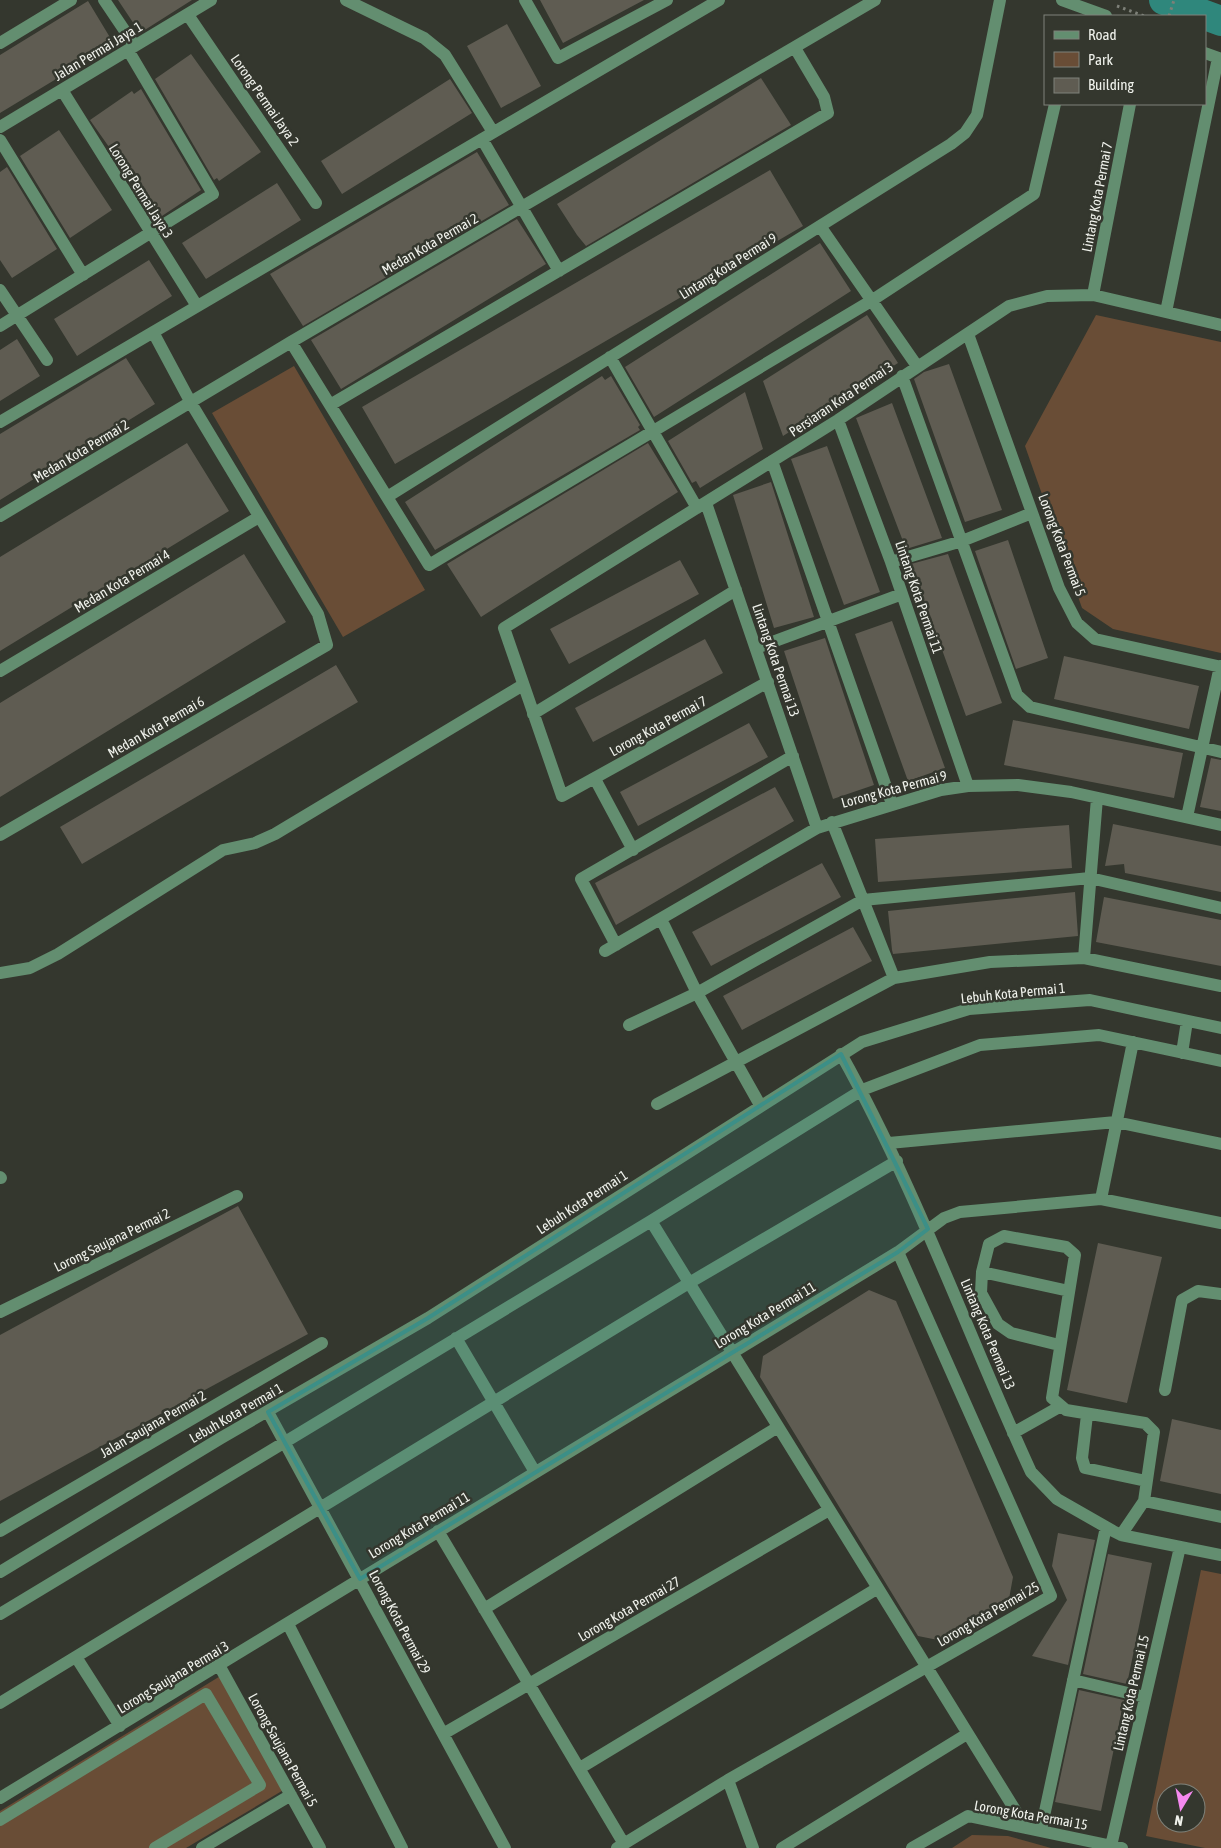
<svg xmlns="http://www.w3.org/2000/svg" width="1221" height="1848" font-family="'Asap Condensed',sans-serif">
<rect width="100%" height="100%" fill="#34372e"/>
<!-- green -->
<path fill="#694d36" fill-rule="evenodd" d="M1096,315L1221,342V653L1113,629L1082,608L1025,446Z
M294,366L425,590L343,637L212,413Z
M1201,1570L1221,1574V1848H1205L1146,1836ZM1166,1793H1196V1823H1166Z
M222,1675L292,1785L186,1848H0V1811Z
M972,1835L1008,1836L1051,1848H952Z"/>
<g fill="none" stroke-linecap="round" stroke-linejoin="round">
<!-- river -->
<path stroke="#2f877c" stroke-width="30" d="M1164,0L1221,21"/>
</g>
<!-- building -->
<path fill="#5f5c52" d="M118,0H192L140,33Z
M540,0H644L563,43Z
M88,1L114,44L0,113V55Z
M507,24L541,86L501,108L467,46Z
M191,54L261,152L219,181L217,178L214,180L155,79Z
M761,78L791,125L586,246L577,235L557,204Z
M450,79L472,113L342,194L321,161Z
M141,89L201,190L159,218L90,120L132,91L134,94Z
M59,130L112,210L70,238L20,156Z
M477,152L509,205L303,326L270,274Z
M7,167L57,249L12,278L0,260V172Z
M770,170L803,226L395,464L362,407Z
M277,183L301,220L206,279L182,243Z
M517,219L546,264L341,389L311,340Z
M820,243L851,291L654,417L625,367Z
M149,260L172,296L77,356L54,319Z
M867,315L898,363L783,436L763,381Z
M17,339L40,376L0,401V350Z
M126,358L155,404L0,500V434Z
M949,364L1002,510L965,522L914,379L924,372Z
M602,376L605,380L611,376L640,425L638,427L640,430L435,550L405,502Z
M745,392L763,449L700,488L696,481L692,483L668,441Z
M892,403L942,538L906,549L856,418Z
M187,443L229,511L0,651V557Z
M648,443L678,492L481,617L447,564Z
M827,446L880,592L844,605L791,459Z
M771,482L814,617L774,628L733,495Z
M1008,540L1048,658L1016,669L975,551Z
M244,554L286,622L0,797V703Z
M948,554L1002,703L966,716L911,564Z
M680,560L699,594L569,664L550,629Z
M892,621L945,768L908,781L855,634Z
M825,638L874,785L833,799L784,651Z
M705,639L723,673L593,742L575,708Z
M1064,656L1199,686L1189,729L1054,699Z
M336,665L358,702L82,864L60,827Z
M1013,720L1183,753L1174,798L1004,765Z
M749,723L768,757L638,826L620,792Z
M1211,758L1221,760V811L1200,807Z
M775,787L794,821L616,925L595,883Z
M1113,824L1221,846V892L1125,873L1124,864L1105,866Z
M1069,825L1072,868L878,882L875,839Z
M822,863L841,897L711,966L692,932Z
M1075,892L1078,936L893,954L892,950L888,911Z
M1104,897L1221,920V966L1096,942Z
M853,927L872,961L742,1030L723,996Z
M238,1206L308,1334L0,1501V1335Z
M1098,1243L1162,1257L1127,1403L1067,1390Z
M869,1290L896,1301L1013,1577L1009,1599L938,1640L918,1636L760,1377L763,1356Z
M1172,1419L1221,1430V1494L1160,1481Z
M1058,1533L1095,1540L1068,1665L1032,1656L1067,1600L1052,1566Z
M1108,1554L1152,1563L1127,1684L1083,1674Z
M1079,1690L1124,1700L1101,1811L1055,1802Z"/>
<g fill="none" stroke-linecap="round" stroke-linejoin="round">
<!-- minor-tunnel -->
<path stroke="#50534a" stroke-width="12" stroke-dasharray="12 6" stroke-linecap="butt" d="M974,1617L982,1634"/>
<!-- path -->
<path stroke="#7d8078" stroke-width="3" stroke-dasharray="2.5 4" stroke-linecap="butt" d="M1117,6L1144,16
M1169,16L1174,0"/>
<!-- minor -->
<path stroke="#638e70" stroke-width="12" d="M104,0L135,46
M346,0L424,38L445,55L493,132
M525,0L558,58L667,0
M1062,0L1106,16
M188,15L316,203
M0,43L71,0
M1205,53L1221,59
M62,90L197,306
M0,127L211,0
M482,139L559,271
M0,140L83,275
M820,226L917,366
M0,290L47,360
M1093,295L1130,104
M1166,312L1218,58
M0,326L213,194L128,50
M968,334L1059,588L1077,623L1095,639L1221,667
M291,342L429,565L871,301L1034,194L1055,104
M610,357L697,508
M902,376L1017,695L1030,707L1221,752
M330,405L828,113L824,97L795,48
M838,420L891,562L968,786
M0,422L719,0
M772,461L892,804
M387,497L951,144L965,133L977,115L1000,0
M706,503L817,828
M0,516L291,342L875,0
M891,562L962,541L1032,513
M756,648L902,594
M0,671L259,517
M768,682L562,796L504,628L838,420L1009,306L1047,296L1093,295L1221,325
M533,714L736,590
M595,779L633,850
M1187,817L1220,666
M832,822L894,978
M0,835L327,645L318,614L191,403L153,332
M661,919L697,993L760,1105
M616,945L581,879L793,756
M605,951L817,828L941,790L968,786L1018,785L1071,792L1221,825
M1084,958L1097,798
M0,973L30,968L58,954L223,850L255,843L275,834L523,685
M629,1025L697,993L863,900L1090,878L1221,908
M1182,1053L1187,1021
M841,1054C916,1188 967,1333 1031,1472L1057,1499L1113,1531L1121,1535L1221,1555
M657,1104L894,978L990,962L1084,958L1221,986
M889,1143L1116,1122L1221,1144
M0,1177L1,1178
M1101,1199L1133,1042
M651,1221L1025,1826
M982,1272L1069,1291
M0,1312L237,1196
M456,1338L535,1472
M1059,1345L1011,1333L998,1324L981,1293L982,1272L989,1244L1004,1236L1066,1247L1075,1255L1052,1398L1066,1410L1145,1423L1154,1432L1144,1501
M1165,1390L1182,1300L1198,1291L1221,1294
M268,1412L505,1848
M1087,1415L1082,1458L1085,1468L1146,1481
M1013,1433L1061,1406
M0,1531L322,1343
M438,1531L624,1844
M1121,1535L1144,1501L1221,1517
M0,1572L221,1438L428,1318L862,1042L969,1009L1090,1000L1221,1028
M484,1609L778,1427
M0,1614L651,1221L862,1090L980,1045L1099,1035L1221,1061
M288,1624L402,1848
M76,1657L120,1726
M220,1667L320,1848
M1073,1680L1145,1697
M0,1703L689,1283L897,1161
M443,1734L829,1510
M580,1768L878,1588
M728,1780L753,1848
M0,1798C301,1618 598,1432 898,1252L944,1218L960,1212L1101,1199L1221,1223
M0,1820L206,1694L260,1785L155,1848
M1041,1830L1106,1527
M1111,1846L1180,1547
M202,1848L291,1795
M617,1848L728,1780L1051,1596L898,1252
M782,1848L967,1734
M912,1848L968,1816L1122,1848"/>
</g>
<!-- marked area -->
<path fill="#3c8f87" fill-opacity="0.2" stroke="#3c8f87" stroke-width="4" stroke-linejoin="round" d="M841,1054L928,1229L898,1252L360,1579L268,1412L428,1318Z"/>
<g text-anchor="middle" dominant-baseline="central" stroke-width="5" stroke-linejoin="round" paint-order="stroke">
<!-- street labels -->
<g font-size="14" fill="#f0f2ec" stroke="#34372e">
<text transform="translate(98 51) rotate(-31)">Jalan Permai Jaya 1</text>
<text transform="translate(265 100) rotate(55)">Lorong Permai Jaya 2</text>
<text transform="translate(141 191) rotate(58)">Lorong Permai Jaya 3</text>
<text transform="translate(1097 197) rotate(-79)">Lintang Kota Permai 7</text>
<text transform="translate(430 244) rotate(-30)">Medan Kota Permai 2</text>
<text transform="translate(728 266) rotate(-32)">Lintang Kota Permai 9</text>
<text transform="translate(841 399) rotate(-34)">Persiaran Kota Permai 3</text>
<text transform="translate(81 451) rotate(-31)">Medan Kota Permai 2</text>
<text transform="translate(1062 545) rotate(69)">Lorong Kota Permai 5</text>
<text transform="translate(122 581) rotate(-31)">Medan Kota Permai 4</text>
<text transform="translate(919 597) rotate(71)">Lintang Kota Permai 11</text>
<text transform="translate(776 660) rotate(71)">Lintang Kota Permai 13</text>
<text transform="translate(658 726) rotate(-29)">Lorong Kota Permai 7</text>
<text transform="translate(156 727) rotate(-30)">Medan Kota Permai 6</text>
<text transform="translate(894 789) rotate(-15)">Lorong Kota Permai 9</text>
<text transform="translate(1013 993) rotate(-6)">Lebuh Kota Permai 1</text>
<text transform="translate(582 1202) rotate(-33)">Lebuh Kota Permai 1</text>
<text transform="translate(112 1240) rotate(-26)">Lorong Saujana Permai 2</text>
<text transform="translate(765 1315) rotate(-31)">Lorong Kota Permai 11</text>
<text transform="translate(988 1334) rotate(67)">Lintang Kota Permai 13</text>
<text transform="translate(236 1413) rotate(-30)">Lebuh Kota Permai 1</text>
<text transform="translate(153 1424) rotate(-30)">Jalan Saujana Permai 2</text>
<text transform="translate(419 1525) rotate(-31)">Lorong Kota Permai 11</text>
<text transform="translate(629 1609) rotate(-30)">Lorong Kota Permai 27</text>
<text transform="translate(988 1614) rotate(-30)">Lorong Kota Permai 25</text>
<text transform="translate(400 1622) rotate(62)">Lorong Kota Permai 29</text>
<text transform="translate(173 1677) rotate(-31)">Lorong Saujana Permai 3</text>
<text transform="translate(1131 1693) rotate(-77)">Lintang Kota Permai 15</text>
<text transform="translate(283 1750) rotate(61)">Lorong Saujana Permai 5</text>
<text transform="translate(1031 1815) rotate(10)">Lorong Kota Permai 15</text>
</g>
</g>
<!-- legend -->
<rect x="1044" y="15" width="162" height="90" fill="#34372e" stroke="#7f827a"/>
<rect x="1054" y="31" width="25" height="8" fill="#638e70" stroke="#7f827a"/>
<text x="1088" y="40" font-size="15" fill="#f0f2ec">Road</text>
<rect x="1054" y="52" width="25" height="15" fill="#694d36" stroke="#7f827a"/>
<text x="1088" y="65" font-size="15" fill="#f0f2ec">Park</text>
<rect x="1054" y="78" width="25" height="15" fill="#5f5c52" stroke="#7f827a"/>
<text x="1088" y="90" font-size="15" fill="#f0f2ec">Building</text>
<!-- north arrow -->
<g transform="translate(1181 1808) rotate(190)"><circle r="24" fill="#34372e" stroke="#7f827a"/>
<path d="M0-4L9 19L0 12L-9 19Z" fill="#f589ef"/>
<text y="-8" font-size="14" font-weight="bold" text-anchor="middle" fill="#f0f2ec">N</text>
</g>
</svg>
